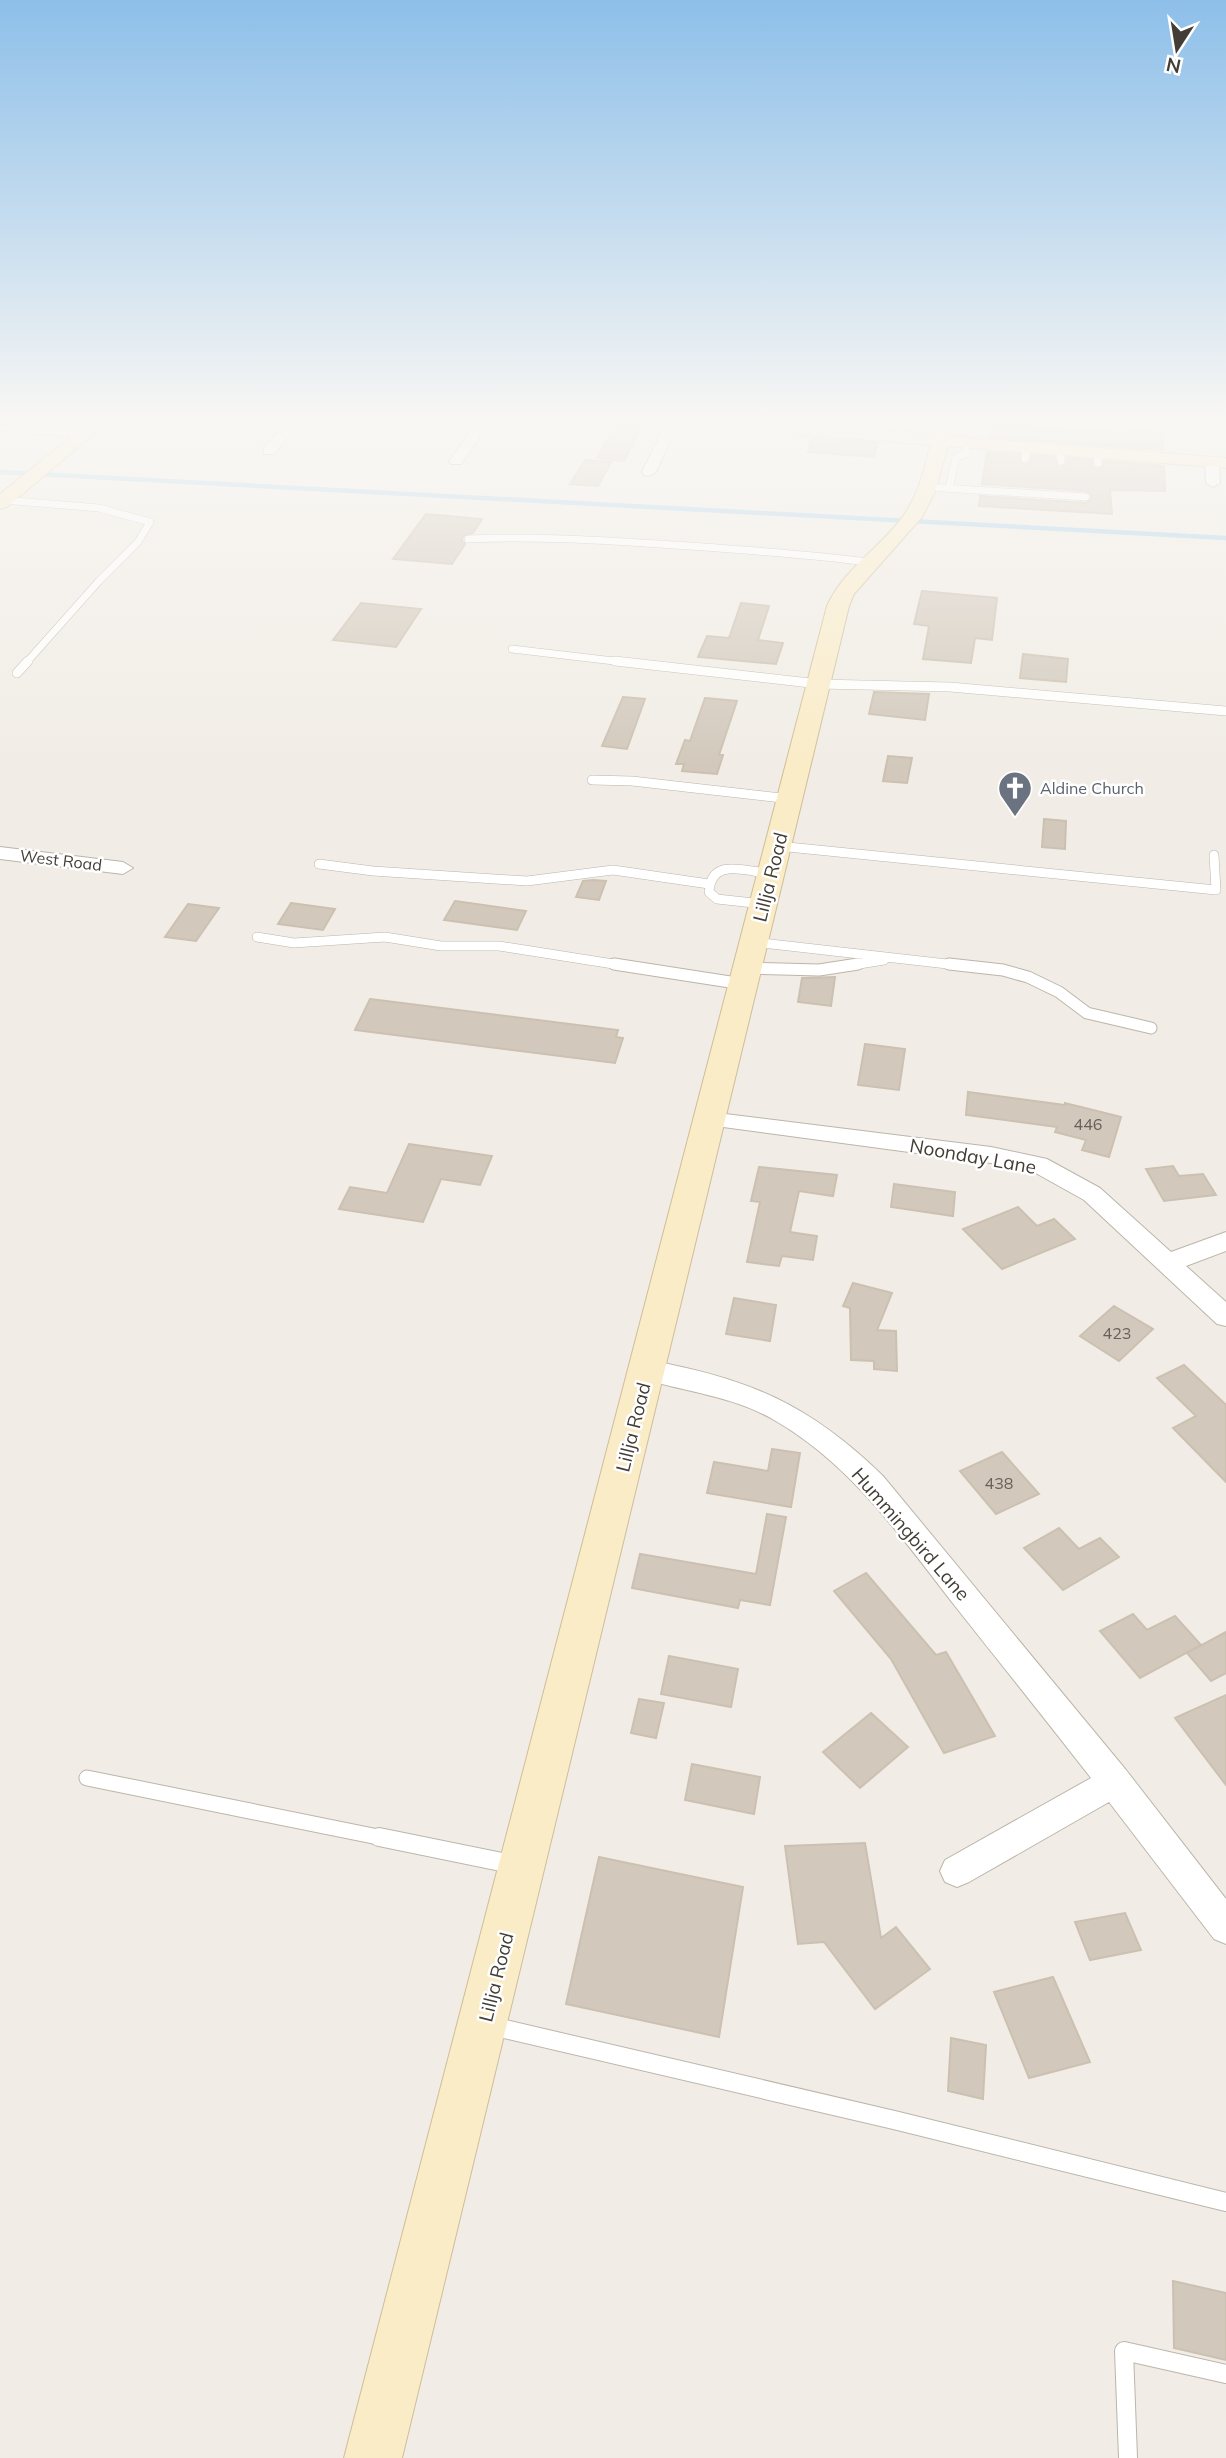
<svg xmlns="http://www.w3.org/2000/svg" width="1226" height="2458" font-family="Mulish,sans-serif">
<rect width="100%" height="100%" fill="#f1ede6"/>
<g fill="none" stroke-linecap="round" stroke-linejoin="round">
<!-- stream -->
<path stroke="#a6d0ea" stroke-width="4.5" d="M0,472L1226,538"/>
</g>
<!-- building -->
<path fill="#d2c9bc" stroke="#ccc0b0" stroke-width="2" d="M617,423L639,425L636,431H640L624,461L597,458Z
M992,423L1130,433V430L1163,433V450L990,437Z
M811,438L878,443L874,457L808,452Z
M987,452L1020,454V462L1025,465L1030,462L1032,455L1055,457L1056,464L1061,467L1066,464L1067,458L1092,460L1093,467L1098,469L1103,466L1104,461L1164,466L1165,491L1110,490L1112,514L979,506L980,496L1086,503L1092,498L1086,491L982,484Z
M585,460L611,462L598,486L570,484Z
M426,514L482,519L473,533L463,536L462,540L465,544L452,564L393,559Z
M922,591L997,598L992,640L975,638L971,663L923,659L929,626L914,624Z
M361,603L421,609L396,647L333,640Z
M741,603L769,606L758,640L783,643L776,664L698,657L707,636L729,638Z
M1023,654L1068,659L1066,682L1020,678Z
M874,692L929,694L925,720L869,714Z
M623,697L645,699L627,749L602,746Z
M705,698L737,701L719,755H723L717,774L682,771L684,764H676L685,740L690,741Z
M888,756L912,758L907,783L883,781Z
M1044,819L1066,821L1065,849L1042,847Z
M593,880L606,881L599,900L576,897L583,881Z
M455,901L526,911L517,930L444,920Z
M291,903L335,909L323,930L278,924Z
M188,904L219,908L196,941L165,937Z
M835,977L831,1006L798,1002L802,978Z
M370,999L618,1030L616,1037L623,1038L615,1063L355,1030Z
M865,1044L905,1049L899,1090L858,1085Z
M968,1092L1065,1105V1103L1121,1117L1109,1157L1082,1150L1086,1140L1055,1132L1057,1127L966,1115Z
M409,1144L492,1156L480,1185L441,1179L423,1222L339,1209L350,1187L387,1193Z
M1173,1166L1179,1176L1203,1174L1216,1195L1164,1201L1146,1169Z
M759,1167L837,1175L833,1196L799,1191L790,1232L817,1236L813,1260L782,1256L779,1266L747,1262L760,1202L751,1201Z
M894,1184L955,1192L953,1216L891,1207Z
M1018,1207L1037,1226L1054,1219L1075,1239L1002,1269L963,1229Z
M853,1283L892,1293L877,1330L896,1331L897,1371L874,1369V1361L851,1360L850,1308L843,1306Z
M734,1298L776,1305L770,1341L726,1334Z
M1114,1306L1153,1329L1119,1361L1080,1336Z
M1184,1365L1226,1405V1482L1173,1428L1196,1416L1157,1378Z
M772,1449L800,1453L791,1507L707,1493L714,1462L768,1471Z
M1002,1452L1039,1494L996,1514L960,1471Z
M767,1514L786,1517L770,1605L740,1600L738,1608L632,1588L640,1554L756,1574Z
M1059,1528L1079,1549L1100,1538L1119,1557L1063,1590L1024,1548Z
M866,1573L936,1655L946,1652L995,1736L944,1753L891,1659L834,1591Z
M1133,1614L1147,1630L1175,1616L1201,1645L1140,1678L1100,1631Z
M1226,1632V1673L1211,1681L1187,1653Z
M669,1656L738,1669L731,1707L661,1694Z
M1226,1695V1785L1175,1718Z
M639,1699L664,1703L656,1738L631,1733Z
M871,1713L908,1747L860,1788L823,1752Z
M692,1764L760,1777L754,1814L685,1800Z
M865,1843L881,1938L896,1927L930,1969L875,2009L824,1942L798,1944L785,1846Z
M599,1857L743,1887L719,2037L566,2004Z
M1125,1913L1141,1950L1090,1960L1075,1922Z
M1053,1977L1090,2062L1029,2078L994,1992Z
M951,2038L986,2045L983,2099L948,2091Z
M1173,2281L1226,2293V2360L1174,2348Z"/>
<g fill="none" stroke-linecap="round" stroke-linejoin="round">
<!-- lane-far4 casing -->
<g stroke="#bcb5a9" stroke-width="8">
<path id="lane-far4" d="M1060,449L1061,461
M1097,452L1098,463
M1025,459L1027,446
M927,487L1086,497
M949,488L956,457L966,454V441
M3,500L99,508L150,522L138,542L99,581L26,663
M468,539C532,536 596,540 660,544C730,549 799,553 868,562
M512,649L631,663"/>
</g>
<!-- lane-far3 casing -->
<g stroke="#bcb5a9" stroke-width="10">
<path id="lane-far3" d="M615,661L819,684L950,687L1226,711
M17,673L28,661
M592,780L632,781L790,799
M778,846L1216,890L1214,855
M319,864L373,871L527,881L613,870L709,884
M763,904L717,899L709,892C711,857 746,871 771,874
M257,937L294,943L385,937L441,946H499L626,966
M754,942L965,966
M847,966L884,960"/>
</g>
<!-- lane-far2 casing -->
<g stroke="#bcb5a9" stroke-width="13">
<path id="lane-far2" d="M614,964L743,984
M949,964L1003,970L1028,977L1059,992L1087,1013L1151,1028
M747,968L819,970L858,964"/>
</g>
<!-- lane-far1 casing -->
<g stroke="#bcb5a9" stroke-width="17">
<path id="lane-far1" d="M87,1778L388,1839"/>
</g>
<!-- lane casing -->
<g stroke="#bcb5a9" stroke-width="20">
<path id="lane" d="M379,1837L516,1865
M492,2026L894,2120L1226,2202
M1128,2458L1124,2351L1226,2374"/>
</g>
<!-- street casing -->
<g stroke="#bcb5a9" stroke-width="2">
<path id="street" d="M0,423L85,429L91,433L85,437L0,431Z
M286,423H299L274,454H264V448Z
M477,423H489L461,464H451L449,461Z
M666,423H678L656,472L649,476L644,475L642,472Z
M1212,457L1219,461L1220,483L1213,487L1206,483L1205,461Z
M0,847L123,862L133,868L123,874L0,859Z
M709,1112L991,1147L1047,1159L1100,1188L1171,1252L1226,1232V1251L1186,1266L1226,1302V1326L1217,1324L1084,1200L1032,1171L991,1163L701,1124L698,1119L701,1114Z
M647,1360C748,1378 809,1404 883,1476L1126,1770L1226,1899V1944L1214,1939L1109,1802L969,1882L957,1887L945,1882L940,1871L945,1860L1091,1778C1046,1720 1000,1663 955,1606C902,1538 851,1464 774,1420C731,1395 684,1392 638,1377L634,1370L638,1363Z"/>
</g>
<!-- secondary casing -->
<g stroke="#cebe98" stroke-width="2">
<path id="secondary" d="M88,423H107L7,507L0,509V494Z
M714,423H786L933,434L935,423H953L950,436L1226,458V468L948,446L935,492L922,517L854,594L849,606L402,2458H344L827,606C843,571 873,553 897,524C916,502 924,473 930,445L723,428Z"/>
</g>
<!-- lane-far4 -->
<use href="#lane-far4" stroke="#fff" stroke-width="7"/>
<!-- lane-far3 -->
<use href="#lane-far3" stroke="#fff" stroke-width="9"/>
<!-- lane-far2 -->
<use href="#lane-far2" stroke="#fff" stroke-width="11"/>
<!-- lane-far1 -->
<use href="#lane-far1" stroke="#fff" stroke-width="15"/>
<!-- lane -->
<use href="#lane" stroke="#fff" stroke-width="18"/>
<!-- street -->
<use href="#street" fill="#fff" fill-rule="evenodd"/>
<!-- secondary -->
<use href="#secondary" fill="#faecc7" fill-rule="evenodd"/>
</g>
<!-- sky -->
<linearGradient id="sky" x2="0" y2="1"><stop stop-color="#8dbfe9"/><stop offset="0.55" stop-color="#f9f7f4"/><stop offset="1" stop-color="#f9f7f4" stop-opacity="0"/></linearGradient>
<rect width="1226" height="767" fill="url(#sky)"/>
<!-- icons -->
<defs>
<g id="church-pin" transform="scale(1.75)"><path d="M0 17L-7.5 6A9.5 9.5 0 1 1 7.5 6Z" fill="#6b7280" stroke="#fff"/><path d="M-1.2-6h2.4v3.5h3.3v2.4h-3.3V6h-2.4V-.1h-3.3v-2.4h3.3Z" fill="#fff"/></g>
</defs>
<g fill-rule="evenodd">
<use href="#church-pin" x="1015" y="788"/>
</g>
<g text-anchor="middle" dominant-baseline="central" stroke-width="5" stroke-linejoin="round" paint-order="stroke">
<!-- far-worship labels -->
<g font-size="16" fill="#5b616d" stroke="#fff" text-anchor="start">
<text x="1040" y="788">Aldine Church</text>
</g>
<!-- far-street labels -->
<g font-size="16" fill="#433d36" stroke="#fff">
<text transform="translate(61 860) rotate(7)">West Road</text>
</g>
<!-- number labels -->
<g font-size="16" fill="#676058">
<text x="1088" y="1124">446</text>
<text x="1117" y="1333">423</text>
<text x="999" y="1483">438</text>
</g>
<!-- street labels -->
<g font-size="19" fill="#433d36" stroke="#fff">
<text transform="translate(770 877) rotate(-76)">Lillja Road</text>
<text transform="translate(973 1156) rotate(10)">Noonday Lane</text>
<text transform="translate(633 1427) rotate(-76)">Lillja Road</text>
<text transform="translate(911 1534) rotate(49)">Hummingbird Lane</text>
<text transform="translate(496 1977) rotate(-76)">Lillja Road</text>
</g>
</g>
<!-- north arrow -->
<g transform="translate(1177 49) rotate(192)" stroke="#ffffff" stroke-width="5" paint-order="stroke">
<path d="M0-5L12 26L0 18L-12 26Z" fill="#433d36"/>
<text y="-10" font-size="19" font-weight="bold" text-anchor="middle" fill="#433d36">N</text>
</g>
</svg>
